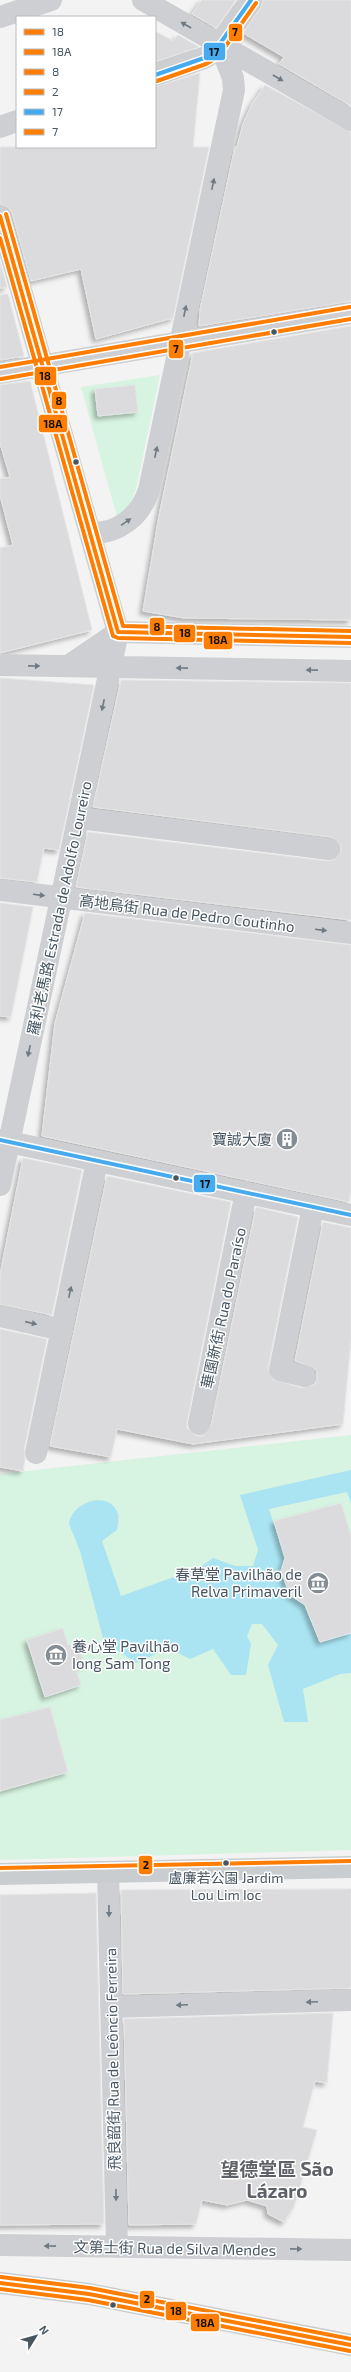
<svg xmlns="http://www.w3.org/2000/svg" width="351" height="2372" font-family="'Exo 2','Noto Sans SC',sans-serif">
<defs>
<filter id="shadow"><feDropShadow dx="-3.5" dy="3.5" stdDeviation="2" flood-color="#0004"/></filter>
</defs>
<rect width="100%" height="100%" fill="#f4f3f3"/>
<!-- green -->
<path fill="#d7f3e1" d="M160,375L136,489L128,509L117,517L81,387Z
M351,1435V1850L0,1860V1474Z"/>
<!-- water -->
<path fill="#aae4f2" d="M351,1470V1504L347,1492L269,1509L285,1558L320,1642L351,1633V1673L340,1674L303,1689L308,1722H284L268,1665L278,1645L262,1624H252L247,1636L251,1644L246,1675H231L213,1649L190,1659L168,1648L137,1663L104,1642L80,1551L69,1524C71,1502 110,1489 118,1514C119,1518 118,1525 117,1530L102,1541L121,1596L199,1568L213,1558L235,1566H253L258,1550L240,1495Z"/>
<!-- building -->
<path fill="#dbdbdd" stroke="#e5e5e6" filter="url(#shadow)" d="M202,0H236L216,28L192,14Z
M263,0H351V106L279,64L284,57L243,33L261,7Z
M155,31L173,41L178,35L199,47L155,62Z
M200,73L193,147H209L173,318L96,339L81,269L31,281L12,213L8,207L0,204V147H155V87Z
M265,85L351,132V301L199,326L200,310L235,147H237L243,124L252,104Z
M0,262L7,287L0,288Z
M8,294L24,356L0,360V295Z
M351,326V620L184,618L143,611L159,516L193,353Z
M30,381L92,630L0,653V548L13,545L0,495V479L10,477L0,443V385Z
M135,385L138,412L98,416L95,389Z
M0,678L94,685L59,850L44,848L37,882L0,878Z
M121,680L351,683V920L76,887L88,832L327,861L334,860L341,851L340,844L331,837L93,807Z
M0,903L33,907L11,1017L0,1016Z
M85,913L351,945V1191L349,1202L42,1136L55,1023Z
M23,1158L82,1170L52,1315L0,1304V1275Z
M107,1176L231,1202L187,1422V1428L196,1436H203L211,1426L256,1207L298,1217L268,1368L272,1379L302,1388L314,1385L317,1379V1372L313,1367L295,1361L323,1222L351,1228V1340L343,1424L193,1444L117,1429L111,1457L50,1446Z
M0,1329L47,1339L24,1450L25,1458L23,1471L0,1467Z
M341,1503L351,1535V1633L320,1642L305,1605L290,1595L281,1571L285,1558L274,1521Z
M63,1628L68,1645H78L84,1664L76,1669L81,1685L45,1697L27,1640Z
M50,1707L68,1772L0,1791V1720Z
M351,1889V1988L123,1994L121,1890Z
M96,1893L104,2224L0,2225V1895Z
M333,2013L327,2083L315,2081L303,2127L317,2130L294,2206L284,2222L268,2214L267,2206L247,2200L227,2205L202,2200L196,2224L129,2225L124,2019Z"/>
<g fill="none" stroke-linecap="round" stroke-linejoin="round">
<!-- minor -->
<path stroke="#cdcfd2" stroke-width="22" d="M143,0L351,120
M0,17L51,0
M155,75L204,58L214,52L251,0
M0,127L17,121
M0,216L118,632L0,1185
M0,373L351,313
M90,533C118,534 140,517 149,490L234,90L233,78L220,44
M0,665L351,671
M68,666L118,632L351,637
M79,818L329,849
M0,890L351,933
M0,1140L351,1215
M0,1316L62,1330
M305,1376L280,1370L313,1207
M199,1424L246,1192
M36,1453L97,1161
M108,1872L117,2247
M111,2007L351,2000
M0,2245L351,2250"/>
<!-- major -->
<path stroke="#cacdd0" stroke-width="22" d="M0,1874L351,1867
M0,2283L89,2294L351,2345"/>
<!-- bus-1 casing -->
<g stroke="#fff" stroke-width="7">
<path id="bus-1" d="M0,216L118,632L351,637
M0,2283L89,2294L351,2345"/>
</g>
<!-- bus-2 casing -->
<g stroke="#fff" stroke-width="7">
<path id="bus-2" d="M0,238L113,636L118,638L351,643
M0,2289L88,2300L350,2351"/>
</g>
<!-- bus-3 casing -->
<g stroke="#fff" stroke-width="7">
<path id="bus-3" d="M6,214L123,626L351,631
M0,367L350,307"/>
</g>
<!-- bus-4 casing -->
<g stroke="#fff" stroke-width="7">
<path id="bus-4" d="M0,1868L351,1861
M1,2277L90,2288L351,2339"/>
</g>
<!-- bus-5 casing -->
<g stroke="#fff" stroke-width="7">
<path id="bus-5" d="M155,75L204,58L214,52L251,0
M0,1140L351,1215"/>
</g>
<!-- bus-6 casing -->
<g stroke="#fff" stroke-width="7">
<path id="bus-6" d="M157,81L206,64L218,57L256,3
M1,379L351,319"/>
</g>
<!-- bus-1 -->
<use href="#bus-1" stroke="#ff7d00" stroke-width="4"/>
<!-- bus-2 -->
<use href="#bus-2" stroke="#ff7d00" stroke-width="4"/>
<!-- bus-3 -->
<use href="#bus-3" stroke="#ff7d00" stroke-width="4"/>
<!-- bus-4 -->
<use href="#bus-4" stroke="#ff7d00" stroke-width="4"/>
<!-- bus-5 -->
<use href="#bus-5" stroke="#46aaef" stroke-width="4"/>
<!-- bus-6 -->
<use href="#bus-6" stroke="#ff7d00" stroke-width="4"/>
</g>
<!-- one-way arrows -->
<defs><path id="oneway-solid" d="M-6-.8H1V-3.2L6.5 0L1 3.2V.8H-6Z"/></defs>
<g fill="#707a83">
<use href="#oneway-solid" transform="translate(186 25) rotate(-150)"/>
<use href="#oneway-solid" transform="translate(278 78) rotate(30)"/>
<use href="#oneway-solid" transform="translate(213 184) rotate(-78)"/>
<use href="#oneway-solid" transform="translate(185 311) rotate(-78)"/>
<use href="#oneway-solid" transform="translate(156 452) rotate(-78)"/>
<use href="#oneway-solid" transform="translate(126 522) rotate(-34)"/>
<use href="#oneway-solid" transform="translate(34 666) rotate(1)"/>
<use href="#oneway-solid" transform="translate(182 668) rotate(-179)"/>
<use href="#oneway-solid" transform="translate(312 670) rotate(-179)"/>
<use href="#oneway-solid" transform="translate(103 705) rotate(102)"/>
<use href="#oneway-solid" transform="translate(39 895) rotate(7)"/>
<use href="#oneway-solid" transform="translate(321 930) rotate(7)"/>
<use href="#oneway-solid" transform="translate(29 1051) rotate(102)"/>
<use href="#oneway-solid" transform="translate(70 1292) rotate(-78)"/>
<use href="#oneway-solid" transform="translate(31 1323) rotate(13)"/>
<use href="#oneway-solid" transform="translate(109 1911) rotate(89)"/>
<use href="#oneway-solid" transform="translate(312 2002) rotate(178)"/>
<use href="#oneway-solid" transform="translate(182 2005) rotate(178)"/>
<use href="#oneway-solid" transform="translate(116 2195) rotate(89)"/>
<use href="#oneway-solid" transform="translate(50 2246) rotate(-179)"/>
<use href="#oneway-solid" transform="translate(296 2249) rotate(1)"/>
</g>
<!-- icons -->
<defs>
<g id="building-disc" transform="scale(1.15)"><circle r="9.5" fill="#848d94" stroke="#fff"/><path d="M-4-6H4V6H1V3H-1V6H-4ZM-2.5-4.3h1.7v1.8h-1.7ZM.8-4.3h1.7v1.8H.8ZM-2.5-1h1.7V.8h-1.7ZM.8-1h1.7V.8H.8Z" fill="#fff"/></g>
<g id="museum-disc" transform="scale(1.15)"><circle r="9.5" fill="#848d94" stroke="#fff"/><path d="M0-6L6-3V-2H-6V-3ZM-5-1h2V3h-2ZM-1-1h2V3h-2ZM3-1h2V3H3ZM-6 4H6V6H-6Z" fill="#fff"/></g>
</defs>
<g fill-rule="evenodd">
<use href="#building-disc" x="287" y="1139"/>
<use href="#museum-disc" x="318" y="1583"/>
<use href="#museum-disc" x="56" y="1655"/>
</g>
<!-- markers -->
<g fill="#485661" stroke="#fff" stroke-width="1.5">
<circle cx="274" cy="332" r="3.5"/>
<circle cx="76" cy="462" r="3.5"/>
<circle cx="176" cy="1178" r="3.5"/>
<circle cx="226" cy="1863" r="3.5"/>
<circle cx="113" cy="2305" r="3.5"/>
</g>
<g text-anchor="middle" dominant-baseline="central" stroke-width="3" stroke-linejoin="round" paint-order="stroke">
<!-- bus labels -->
<g font-size="14" fill="#485661" stroke="#fff">
<text x="226" y="1877">盧廉若公園 Jardim<tspan x="226" dy="17">Lou Lim Ioc</tspan></text>
</g>
<!-- street labels -->
<g font-size="15" fill="#485661" stroke="#fff">
<text transform="translate(59 908) rotate(-78)">羅利老馬路 Estrada de Adolfo Loureiro</text>
<text transform="translate(187 913) rotate(7)">高地烏街 Rua de Pedro Coutinho</text>
<text transform="translate(223 1308) rotate(-78)">華園新街 Rua do Paraíso</text>
<text transform="translate(112 2059) rotate(-91)">飛良韶街 Rua de Leôncio Ferreira</text>
<text transform="translate(175 2248) rotate(1)">文第士街 Rua de Silva Mendes</text>
</g>
<!-- poi labels -->
<g font-size="15" fill="#485661" stroke="#fff" text-anchor="end">
<text x="272" y="1139">寶誠大廈</text>
<text x="302" y="1574">春草堂 Pavilhão de<tspan x="302" dy="17">Relva Primaveril</tspan></text>
<text x="72" y="1646" text-anchor="start">養心堂 Pavilhão<tspan x="72" dy="17">Iong Sam Tong</tspan></text>
</g>
<!-- district labels -->
<g font-size="19" font-weight="bold" fill="#5e6268" stroke="#fff">
<text x="277" y="2168">望德堂區 São<tspan x="277" dy="22">Lázaro</tspan></text>
</g>
</g>
<g stroke="#fff" stroke-width="1.5">
<rect x="228" y="23" width="15" height="19" rx="4" fill="#ff7d00"/>
<rect x="203" y="42" width="23" height="19" rx="4" fill="#46aaef"/>
<rect x="168" y="339" width="16" height="20" rx="4" fill="#ff7d00"/>
<rect x="34" y="366" width="23" height="20" rx="4" fill="#ff7d00"/>
<rect x="51" y="391" width="16" height="19" rx="4" fill="#ff7d00"/>
<rect x="38" y="414" width="30" height="19" rx="4" fill="#ff7d00"/>
<rect x="149" y="617" width="16" height="19" rx="4" fill="#ff7d00"/>
<rect x="173" y="624" width="23" height="19" rx="4" fill="#ff7d00"/>
<rect x="203" y="631" width="30" height="19" rx="4" fill="#ff7d00"/>
<rect x="193" y="1174" width="23" height="19" rx="4" fill="#46aaef"/>
<rect x="138" y="1855" width="15" height="20" rx="4" fill="#ff7d00"/>
<rect x="139" y="2290" width="16" height="19" rx="4" fill="#ff7d00"/>
<rect x="165" y="2301" width="22" height="20" rx="4" fill="#ff7d00"/>
<rect x="190" y="2313" width="30" height="19" rx="4" fill="#ff7d00"/>
</g>
<g font-size="11" text-anchor="middle" font-weight="bold" fill="#111">
<text x="235" y="36">7</text>
<text x="214" y="56">17</text>
<text x="176" y="353">7</text>
<text x="45" y="380">18</text>
<text x="59" y="405">8</text>
<text x="53" y="428">18A</text>
<text x="157" y="631">8</text>
<text x="185" y="637">18</text>
<text x="218" y="644">18A</text>
<text x="205" y="1188">17</text>
<text x="146" y="1869">2</text>
<text x="147" y="2303">2</text>
<text x="176" y="2315">18</text>
<text x="205" y="2327">18A</text>
</g>
<!-- legend -->
<rect x="16" y="16" width="140" height="132" fill="#ffffff" stroke="#b6bbc0"/>
<rect x="24" y="29" width="20" height="6" fill="#ff7d00" stroke="#b6bbc0"/>
<text x="52" y="36" font-size="12" fill="#485661">18</text>
<rect x="24" y="49" width="20" height="6" fill="#ff7d00" stroke="#b6bbc0"/>
<text x="52" y="56" font-size="12" fill="#485661">18A</text>
<rect x="24" y="69" width="20" height="6" fill="#ff7d00" stroke="#b6bbc0"/>
<text x="52" y="76" font-size="12" fill="#485661">8</text>
<rect x="24" y="89" width="20" height="6" fill="#ff7d00" stroke="#b6bbc0"/>
<text x="52" y="96" font-size="12" fill="#485661">2</text>
<rect x="24" y="109" width="20" height="6" fill="#46aaef" stroke="#b6bbc0"/>
<text x="52" y="116" font-size="12" fill="#485661">17</text>
<rect x="24" y="129" width="20" height="6" fill="#ff7d00" stroke="#b6bbc0"/>
<text x="52" y="136" font-size="12" fill="#485661">7</text>
<!-- north arrow -->
<g transform="translate(36 2336) rotate(53)" stroke="#ffffff" stroke-width="3" paint-order="stroke">
<path d="M0-3L7 15L0 10L-7 15Z" fill="#485661"/>
<text y="-6" font-size="11" font-weight="bold" text-anchor="middle" fill="#485661">N</text>
</g>
</svg>
